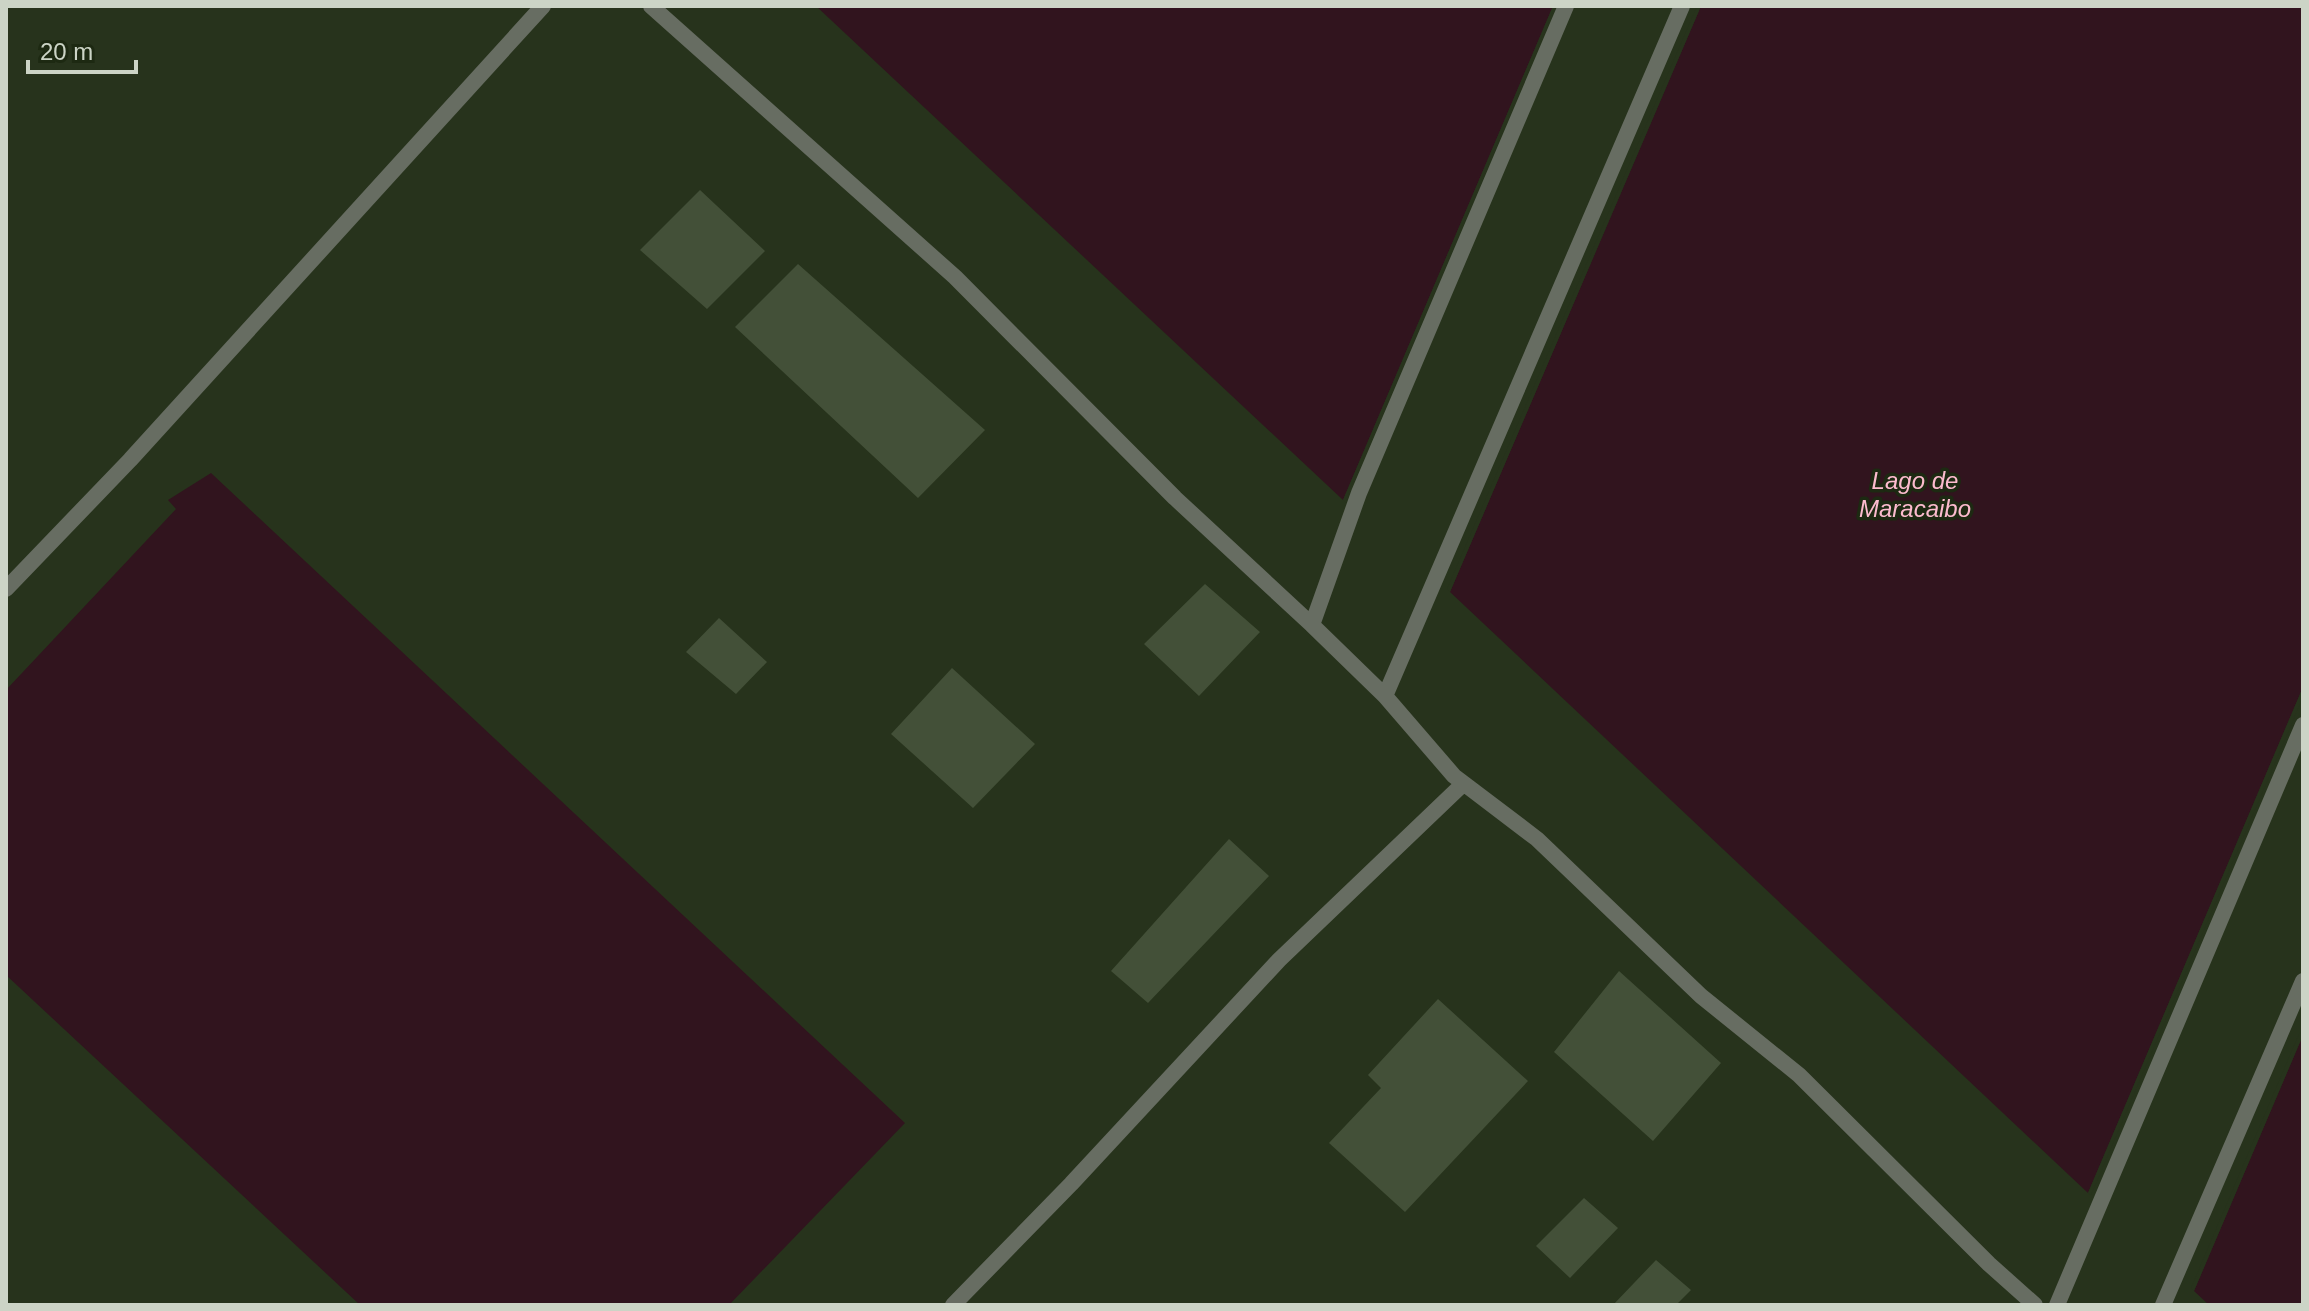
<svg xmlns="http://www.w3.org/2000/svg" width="2309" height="1311" font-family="Helvetica,sans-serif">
<rect width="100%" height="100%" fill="#27331c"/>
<!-- water -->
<path fill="#31141e" d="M816,6H1553L1343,500Z
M1701,6H2303V687L2088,1193L1450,592Z
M211,473L905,1123L729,1305H360L6,975V690L176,509L168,500Z
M2303,1035V1305H2209L2194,1291Z"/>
<!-- pier -->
<path fill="#27331c" d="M1553,6H1557L1346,503L1343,500Z
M1697,6H1701L1450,592L1447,589Z
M2303,687V697L2091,1195L2088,1193Z
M2303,1031V1035L2194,1291L2191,1288L2299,1034Z"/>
<!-- building -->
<path fill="#435038" d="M700,190L765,251L707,309L640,250Z
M798,264L985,430L918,498L735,327Z
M1205,584L1260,632L1199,696L1144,644Z
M719,618L767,662L736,694L686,652Z
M952,668L1035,744L973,808L891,734Z
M1229,839L1269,876L1148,1003L1111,971Z
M1619,971L1721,1063L1653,1141L1554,1052Z
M1438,999L1528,1081L1405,1212L1329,1143L1381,1088L1368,1075Z
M1584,1198L1618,1228L1570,1278L1536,1246Z
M1656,1260L1691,1290L1676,1305H1613Z"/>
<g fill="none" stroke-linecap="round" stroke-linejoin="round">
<!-- service -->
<path stroke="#676d62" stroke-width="16" d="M651,6L955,277L1175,498L1312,625L1385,696L1454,776L1537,839L1701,996L1799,1075L1989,1264L2035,1305
M6,589L130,460L543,6
M1312,625L1359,493L1566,6
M1385,696L1682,6
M953,1305L1071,1184L1279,960L1463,784
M2057,1305L2303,725
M2163,1305L2303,981"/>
</g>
<g text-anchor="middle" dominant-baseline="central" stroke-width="7" stroke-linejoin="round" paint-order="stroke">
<!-- water labels -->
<g font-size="24" font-style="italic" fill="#fcbbce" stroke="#1d2912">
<text x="1915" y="480">Lago de<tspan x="1915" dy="28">Maracaibo</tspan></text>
</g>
</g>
<!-- border -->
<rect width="2309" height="1311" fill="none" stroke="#ccd4c6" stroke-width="16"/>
<!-- scale -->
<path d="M28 60v12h108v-12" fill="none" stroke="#ccd4c6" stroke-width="4"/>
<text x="40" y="60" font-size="24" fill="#ccd4c6" stroke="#1d2912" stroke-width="6" paint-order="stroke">20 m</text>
</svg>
